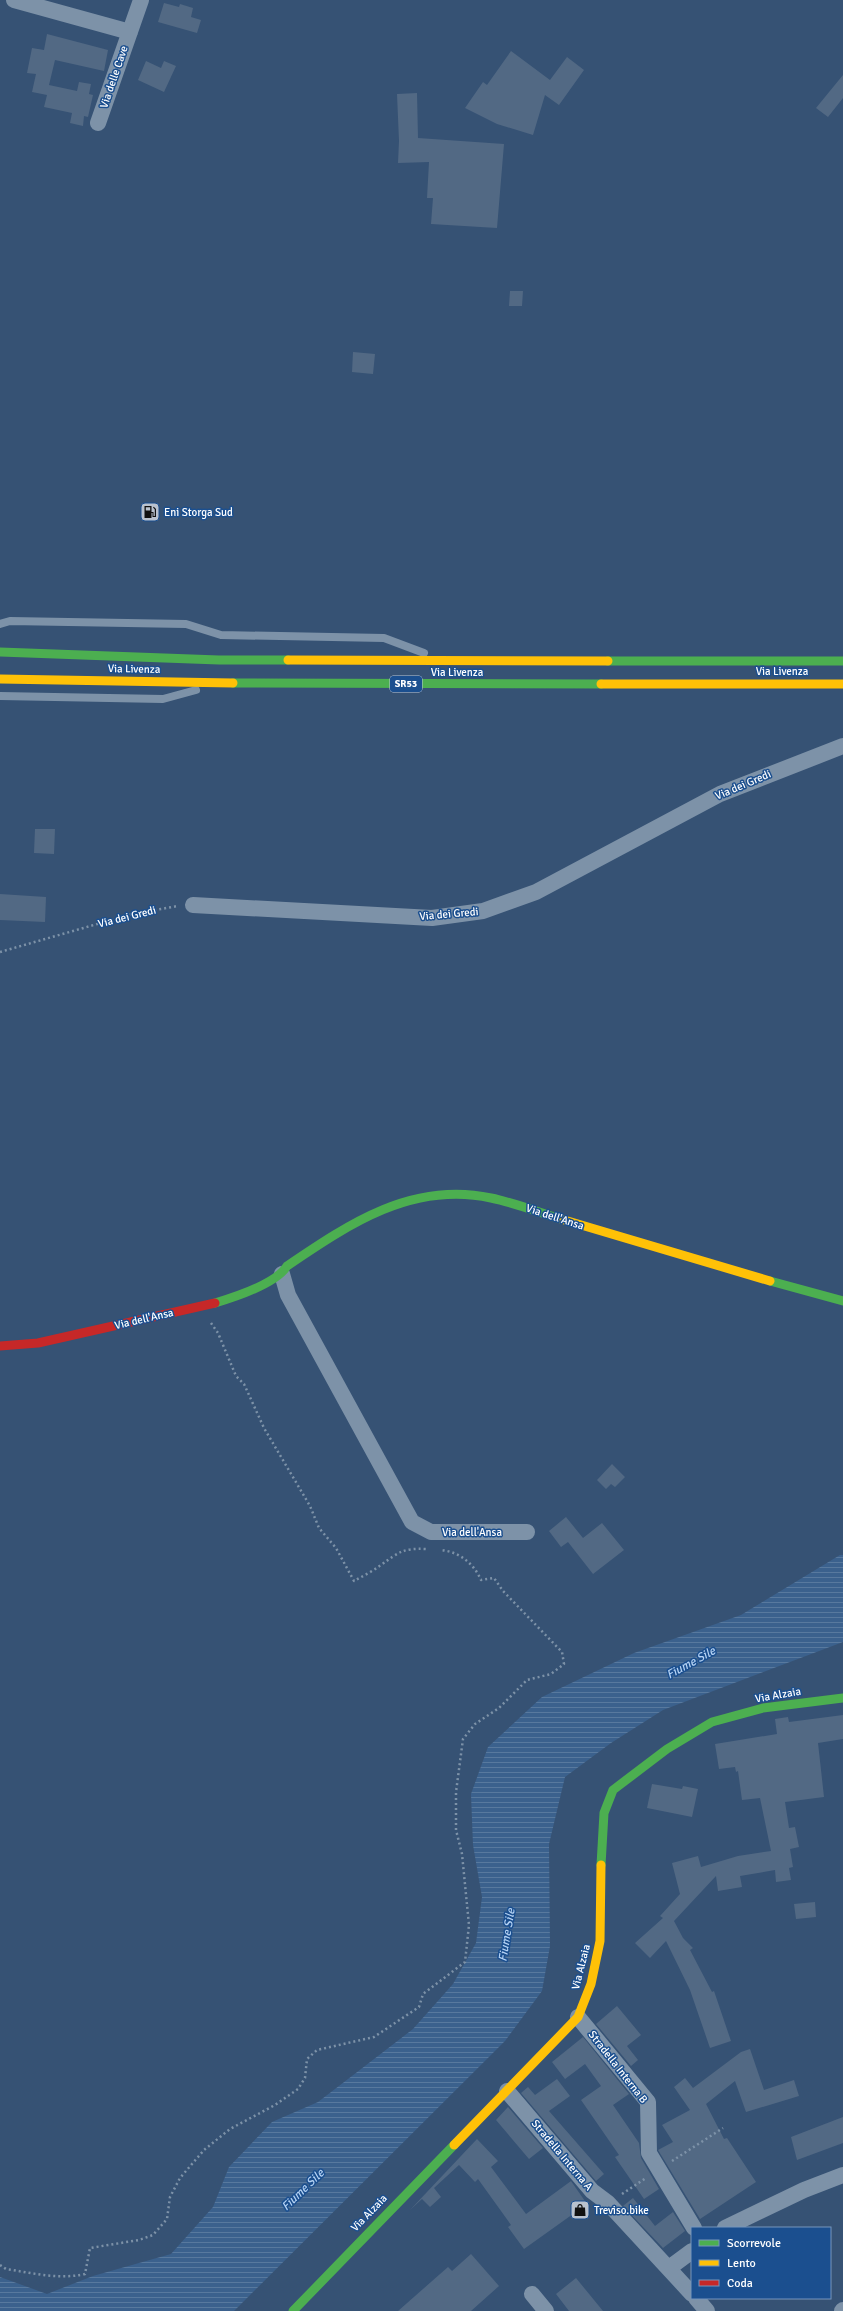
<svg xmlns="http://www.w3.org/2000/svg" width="843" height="2311" font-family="Signika,sans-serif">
<defs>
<pattern id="water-rules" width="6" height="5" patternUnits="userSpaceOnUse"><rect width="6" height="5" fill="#3b618d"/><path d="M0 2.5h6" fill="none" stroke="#58799e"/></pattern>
</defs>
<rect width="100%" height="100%" fill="#365274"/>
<!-- water -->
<path fill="url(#water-rules)" d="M840,1555H843V1642L663,1710L611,1743L565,1777L549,1844L550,1946L542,1991L505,2041L234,2311H0V2277L47,2294L93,2276L171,2254L213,2207L229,2167L272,2122L318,2102L365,2066L413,2029L453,1984L476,1943L482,1897L473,1845L471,1794L488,1747L542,1697L634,1653L741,1615Z"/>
<!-- building -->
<path fill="#526984" d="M164,3L179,7L180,4L193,8L191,17L201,20L197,33L158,22Z
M47,34L108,50L104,71L55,60L49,85L77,91L79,82L91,84L89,94L93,95L88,117L84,116L83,126L70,123L72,113L44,107L47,95L32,92L36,74L27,73L32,48L44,50Z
M511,51L550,80L567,57L584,70L559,105L545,95L533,135L497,124L465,108L483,82L487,85Z
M146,61L161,68L164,61L176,66L164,92L138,80Z
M843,75V98L828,117L816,108Z
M417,93L418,138L504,144L497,228L431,224L433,198H427L429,162L398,163L399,141L397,94Z
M510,291H523L522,306H509Z
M353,352L375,354L373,374L352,372Z
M35,829H55L54,854L34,853Z
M0,894L46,897L45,922L0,920Z
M612,1464L625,1477L615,1487L611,1484L606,1489L597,1480Z
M566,1517L583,1538L602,1523L624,1550L593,1574L568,1542L561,1547L549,1531Z
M843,1715V1739L818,1743L824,1797L785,1802L789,1828L795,1827L799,1847L790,1849L793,1867L789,1868L791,1880L776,1882L775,1870L740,1876L742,1887L718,1891L716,1876L674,1921L683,1938L693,1948L690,1950L712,1992L714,1991L731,2041L710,2048L690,1990L666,1941L650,1958L635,1943L663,1918L660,1916L680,1894L672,1863L698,1856L701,1867L738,1856L771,1851L760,1798L742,1800L738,1771L736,1772L735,1767L719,1769L715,1744L777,1734L775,1719L788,1717L789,1722Z
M652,1784L682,1789L683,1786L698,1789L692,1817L647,1808Z
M815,1902L816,1917L796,1919L794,1904Z
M617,2006L641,2035L627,2046L638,2060L631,2066L596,2024Z
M583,2037L629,2094L613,2105L639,2143L641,2158L659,2189L644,2199L615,2157L619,2155L581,2100L601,2086L585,2064L565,2079L552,2062Z
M750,2049L764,2090L794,2080L799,2096L746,2112L735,2081L706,2104L724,2139L727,2138L756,2182L700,2219L658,2150L673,2142L662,2125L690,2110L674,2087L685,2078L693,2088L741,2052Z
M557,2079L570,2096L549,2111L604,2174L596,2181L521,2093L528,2087L535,2095Z
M508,2107L543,2148L529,2159L496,2120Z
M843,2117V2143L797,2160L791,2137Z
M477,2139L498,2161L491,2167L526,2214L571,2181L587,2204L524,2249L508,2227L511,2225L478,2179L475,2182L459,2165L434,2188L441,2197L430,2207L422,2199L410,2210Z
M633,2198L655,2226L673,2212L685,2231L663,2248L623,2206Z
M471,2254L499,2286L471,2311H398L448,2267L452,2271Z
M576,2278L603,2311H569L556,2294Z"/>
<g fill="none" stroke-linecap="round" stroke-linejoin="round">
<!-- path -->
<path stroke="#7d92a8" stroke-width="2.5" stroke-dasharray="2 3" stroke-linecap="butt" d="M0,952L132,914L178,906
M211,1323L218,1333L236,1376L244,1384L264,1428L310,1506L319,1528L336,1548L354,1581C363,1576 373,1571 381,1565C399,1552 403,1548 426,1549
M672,2161L723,2128
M622,2194L646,2178
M0,2265L6,2269C33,2273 58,2280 85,2274L90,2248L139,2240L153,2235L167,2219L170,2197L180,2178L204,2150L230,2129L275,2105L298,2089L305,2078L307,2059L317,2050L374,2037L419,2007L423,1994L465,1962L469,1925L462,1854L456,1830V1792L463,1739L475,1724L499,1708L527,1680L551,1674L564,1664L562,1652L503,1591L494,1578L481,1580C474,1564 460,1552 441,1550"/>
<!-- lane -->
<path stroke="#7d92a8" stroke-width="8" d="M0,624L10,621L186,624L221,635L384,638L424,653
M0,696L163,699L196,690"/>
<!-- street -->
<path stroke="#7d92a8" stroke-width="16" d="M14,0L130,32
M98,123L141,0
M193,905L432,918L483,911L536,892L720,794L843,746
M282,1274L288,1295L412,1522L431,1532H527
M578,2017L648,2102L649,2153L694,2228
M507,2091L592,2191L608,2203L692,2294
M725,2228L804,2190L843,2175
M669,2268L692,2251
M532,2294L546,2311
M696,2298L707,2311
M842,2311L843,2310"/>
<!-- fast -->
<path stroke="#4caf50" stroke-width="9" d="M0,652L219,660H288
M608,661H843
M233,683L601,684
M770,1281L843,1301
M215,1303C235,1297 276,1284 287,1266C349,1224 412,1181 491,1198C515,1203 538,1212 561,1219
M601,1865L604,1813L613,1790L667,1749L712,1722L763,1708L843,1698
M293,2311L454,2145"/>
<!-- slow -->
<path stroke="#ffc107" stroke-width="9" d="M288,660L608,661
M0,679L233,683
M601,684H843
M561,1219L770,1281
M454,2145L578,2017L591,1984L600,1941L601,1865"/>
<!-- jam -->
<path stroke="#c62828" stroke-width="9" d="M0,1346L38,1343L215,1303"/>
</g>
<!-- icons -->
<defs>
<g id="fuel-square" transform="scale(1)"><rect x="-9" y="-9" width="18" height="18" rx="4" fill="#b9c2ce" stroke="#1b4f8f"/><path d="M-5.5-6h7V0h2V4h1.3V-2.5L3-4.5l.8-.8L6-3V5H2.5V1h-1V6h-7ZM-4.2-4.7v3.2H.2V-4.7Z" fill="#111"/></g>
<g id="shop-square" transform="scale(1)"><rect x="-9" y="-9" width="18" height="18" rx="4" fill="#b9c2ce" stroke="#1b4f8f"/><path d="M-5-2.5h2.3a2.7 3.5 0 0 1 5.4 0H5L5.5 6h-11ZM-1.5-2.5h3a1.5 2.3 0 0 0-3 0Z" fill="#111"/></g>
</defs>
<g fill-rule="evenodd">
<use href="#fuel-square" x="150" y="512"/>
<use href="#shop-square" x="580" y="2210"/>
</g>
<g text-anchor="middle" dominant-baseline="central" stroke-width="3" stroke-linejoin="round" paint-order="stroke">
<!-- shield labels -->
<rect fill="#1b4f8f" stroke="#bbcadd" stroke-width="1" x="390" y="676" width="32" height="16" rx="3"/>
<g font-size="10" font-weight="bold" fill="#fff">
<text x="406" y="684">SR53</text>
</g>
<!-- street labels -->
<g font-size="11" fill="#fff" stroke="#1b4f8f">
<text transform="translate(114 77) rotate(-71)">Via delle Cave</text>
<text transform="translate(134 669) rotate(1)">Via Livenza</text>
<text x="782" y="671">Via Livenza</text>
<text x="457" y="672">Via Livenza</text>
<text transform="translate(743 785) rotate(-23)">Via dei Gredi</text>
<text transform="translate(449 914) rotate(-5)">Via dei Gredi</text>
<text transform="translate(127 917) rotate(-14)">Via dei Gredi</text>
<text transform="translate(555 1217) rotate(18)">Via dell'Ansa</text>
<text transform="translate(144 1319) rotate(-13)">Via dell'Ansa</text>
<text x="472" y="1532">Via dell'Ansa</text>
<text transform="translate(778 1695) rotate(-10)">Via Alzaia</text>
<text transform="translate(581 1967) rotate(-76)">Via Alzaia</text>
<text transform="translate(618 2067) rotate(52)">Stradella Interna B</text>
<text transform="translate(562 2155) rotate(50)">Stradella Interna A</text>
<text transform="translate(369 2213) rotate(-46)">Via Alzaia</text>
</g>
<!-- poi labels -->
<g font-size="11" fill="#fff" stroke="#1b4f8f" text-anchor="start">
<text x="164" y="512">Eni Storga Sud</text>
<text x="594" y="2210">Treviso.bike</text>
</g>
<!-- water labels -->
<g font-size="12" font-style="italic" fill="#b5d3f5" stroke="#1b4f8f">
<text transform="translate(691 1663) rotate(-29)">Fiume Sile</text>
<text transform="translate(507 1935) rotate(-81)">Fiume Sile</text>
<text transform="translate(303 2190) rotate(-44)">Fiume Sile</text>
</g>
</g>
<!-- legend -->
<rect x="691" y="2227" width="140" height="72" fill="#1b4f8f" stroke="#7695bc"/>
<rect x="699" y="2240" width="20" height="6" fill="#4caf50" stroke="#7695bc"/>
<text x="727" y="2247" font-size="12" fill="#ffffff">Scorrevole</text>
<rect x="699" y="2260" width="20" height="6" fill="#ffc107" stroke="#7695bc"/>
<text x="727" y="2267" font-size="12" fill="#ffffff">Lento</text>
<rect x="699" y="2280" width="20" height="6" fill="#c62828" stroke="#7695bc"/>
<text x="727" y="2287" font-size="12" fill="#ffffff">Coda</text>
</svg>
